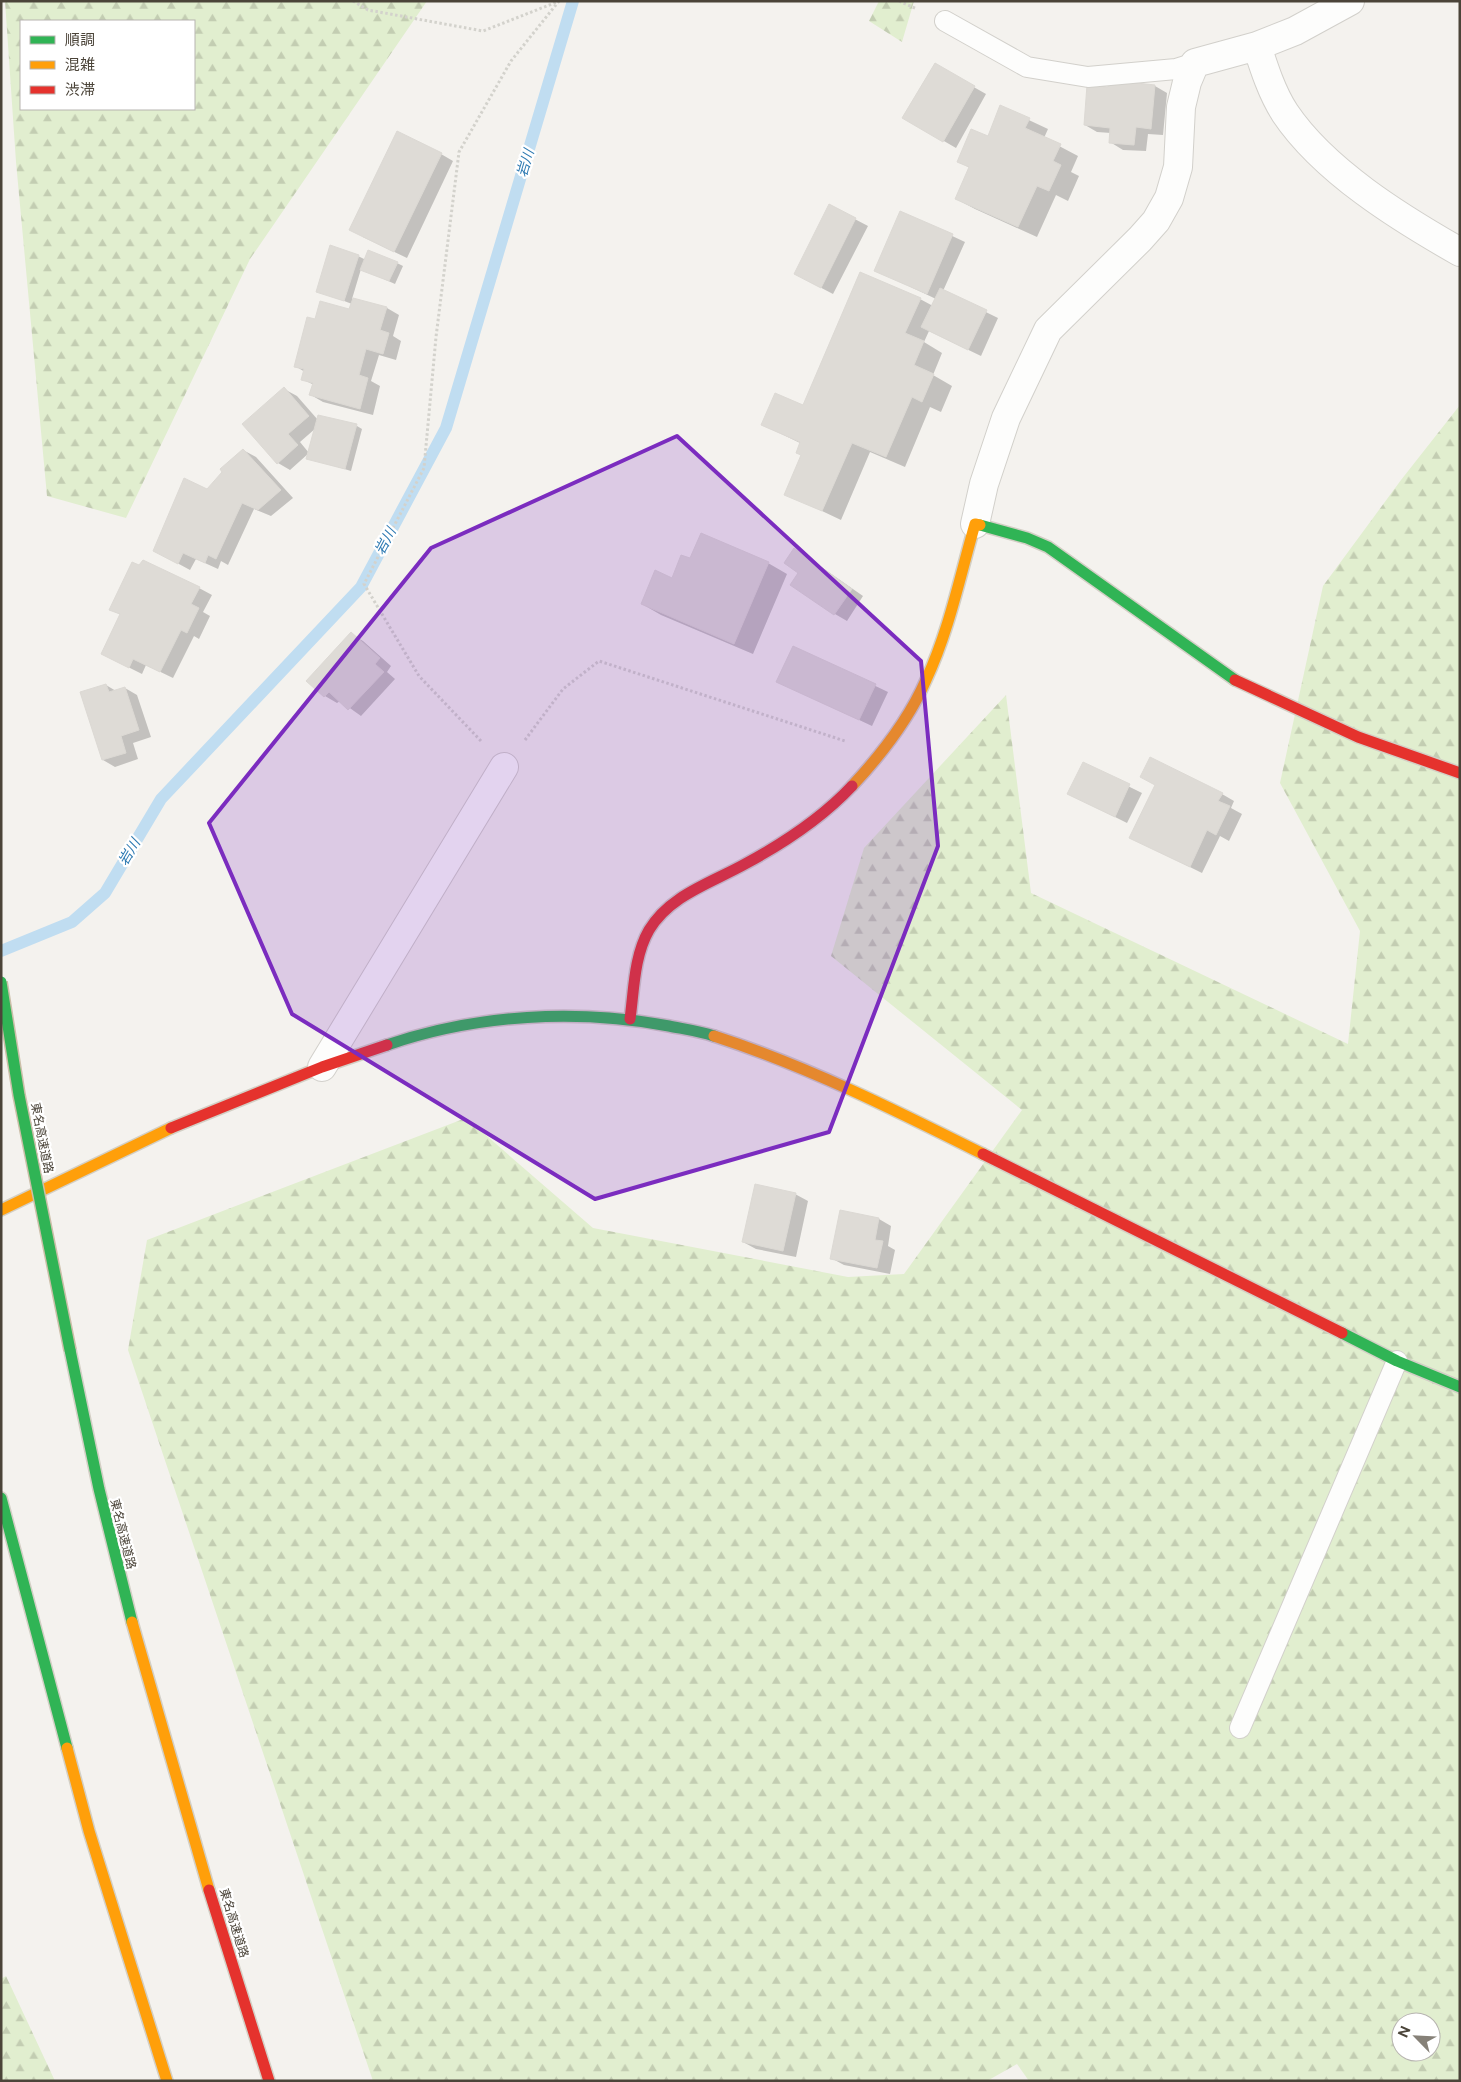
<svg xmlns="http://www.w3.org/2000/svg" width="1461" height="2082" font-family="'Public Sans','Noto Sans JP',sans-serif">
<defs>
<pattern id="forest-firs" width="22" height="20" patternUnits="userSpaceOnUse" patternTransform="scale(1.25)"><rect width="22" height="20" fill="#e1eecf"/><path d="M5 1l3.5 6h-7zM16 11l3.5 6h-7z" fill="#c3cdb2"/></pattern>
</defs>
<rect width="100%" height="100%" fill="#f4f2ee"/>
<!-- forest -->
<path fill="url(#forest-firs)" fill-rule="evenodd" d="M5,1H427L250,259L126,518L47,496L16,162ZM21,21H194V109H21Z
M879,1H914L902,42L869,21Z
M1460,405V2081H1029L1017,2064L987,2081H373L128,1350L147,1240L466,1118L593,1228L848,1277L904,1274L1022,1110L831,956L864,848L1006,695L1031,893L1348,1044L1360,931L1280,783L1323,586L1401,480ZM1401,2022H1431V2052H1401Z
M6,1976L55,2081H1V1979Z"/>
<!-- shadow -->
<path fill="#0003" d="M935,65L986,94L956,148L904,118Z
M1155,86L1167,93L1163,135L1148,134L1146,151L1123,150L1110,142L1111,133L1097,132L1085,125L1109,89Z
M1001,107L1048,129L1044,138L1078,156L1071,172L1079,176L1068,201L1056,195L1037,237L975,209L956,199L970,168L959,162L988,137Z
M441,154L453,161L407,258L363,237Z
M830,206L868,226L833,294L808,281Z
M901,212L965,242L943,291L998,318L981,356L929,331L924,342L942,353L933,375L952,386L941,412L930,407L905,467L870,452L841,520L786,494L802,455L800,443L763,425L803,407L920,299L933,306L936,299L875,270Z
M358,256L366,260L397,263L403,266L395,284L361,269L352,299L387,308L399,315L393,336L401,341L396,360L379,355L371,381L380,386L373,415L323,402L311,395L314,385L302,379L305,372L295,366L316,321L350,311L352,304L318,291Z
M284,389L297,396L318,420L357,426L362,429L351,471L308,458L316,428L300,442L309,453L290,470L278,463Z
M243,450L256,457L293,498L271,516L254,509L228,565L221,561L218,569L196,559L190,570L166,557L207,491Z
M807,557L863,596L847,621L835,614L800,572Z
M691,560L768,563L787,574L753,654L661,615L642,604L672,580Z
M140,567L199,588L212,595L203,612L210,616L199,639L194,636L173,678L146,665L142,674L102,654L121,615L110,609Z
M351,634L363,641L391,666L387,672L395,679L361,716L340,701L337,703L325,696L308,681Z
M794,647L888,692L872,726L778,682Z
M106,685L116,691L125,688L137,695L151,737L133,743L138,759L115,767L103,760Z
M1083,764L1142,793L1127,823L1081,800Z
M1157,785L1222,794L1234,801L1231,808L1242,814L1229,841L1220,836L1202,873L1131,838Z
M795,1194L808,1201L796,1257L756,1249L743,1242Z
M879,1219L891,1226L888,1246L895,1250L890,1274L844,1265L831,1258Z"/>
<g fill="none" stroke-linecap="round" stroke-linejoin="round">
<!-- stream -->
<path stroke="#c0ddf1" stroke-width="12" d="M1,951L72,922L105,893L161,799L361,587L446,428L573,1"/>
</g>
<!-- building -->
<path fill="#dedbd6" stroke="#dcd9d4" d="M935,63L975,86L943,142L902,118Z
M1109,80L1155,85L1151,129L1136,127L1134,145L1109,143L1110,128L1084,125L1087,85L1108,87Z
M1000,105L1030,118L1025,128L1061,144L1053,161L1061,165L1049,191L1037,186L1018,227L955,199L969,167L957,162L971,129L988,136Z
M397,131L442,153L394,252L349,230Z
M829,204L856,218L821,288L794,274Z
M900,211L953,234L927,294L874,271Z
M330,245L359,255L344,301L316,292Z
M368,250L398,262L389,281L360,270Z
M860,272L921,298L905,333L924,341L914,365L934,374L922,402L912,397L886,457L852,443L822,511L784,495L801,455L796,453L800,442L761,425L775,393L803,405Z
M940,288L987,310L968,350L921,327Z
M353,298L387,307L380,330L389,333L383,354L366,349L359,375L368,378L360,409L309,395L313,383L301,380L304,369L294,367L307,317L315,319L320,301L349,309Z
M284,387L309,416L288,434L298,445L277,464L242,424Z
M318,415L357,424L345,469L306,459Z
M243,449L281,490L258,510L242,503L216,559L208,555L205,563L183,553L178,564L153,551L184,478L207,489L222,472L220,469Z
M701,533L769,562L734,644L641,604L655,570L672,578L681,555L690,558Z
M794,548L852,589L834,615L790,585L798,573L784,563Z
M143,560L200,587L191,604L199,608L187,633L181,630L160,672L133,659L129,668L101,654L120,614L109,610L132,562L139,565Z
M351,632L380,658L375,664L384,672L348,710L329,692L324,697L306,681Z
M793,646L876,684L859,720L776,682Z
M106,684L109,692L125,687L139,730L121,736L126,753L102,760L80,692Z
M1150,757L1223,793L1218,801L1230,806L1216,835L1207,830L1190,867L1129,838L1155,785L1140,777Z
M1083,762L1130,784L1115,817L1067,794Z
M755,1184L796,1193L783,1251L742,1242Z
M840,1210L879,1218L875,1240L883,1241L877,1268L830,1259Z"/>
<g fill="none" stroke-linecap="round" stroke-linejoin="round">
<!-- lane casing -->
<g stroke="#d2d0cb" stroke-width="22">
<path id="lane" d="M945,21L1027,67L1088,77L1176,69L1195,63
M1240,1728L1397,1361"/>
</g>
<!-- street casing -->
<g stroke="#d2d0cb" stroke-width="30">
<path id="street" d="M1257,46C1264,68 1272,93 1285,113C1324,171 1400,218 1460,252
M975,524L984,484L1006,418L1048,330L1140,239L1156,221L1169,198L1178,167L1181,107L1187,82L1195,63L1257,46L1295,31L1350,1
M322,1067L504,767"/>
</g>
<!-- fast casing -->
<g stroke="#d3cfc5" stroke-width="14">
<path id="fast" d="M980,525L1027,538L1048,547L1235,680
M387,1045C477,1014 577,1009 669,1026C684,1029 699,1031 714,1036
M1342,1333L1397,1361L1460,1387
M70,1350L99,1489L132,1622
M1,1498L67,1748"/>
</g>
<!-- slow casing -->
<g stroke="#d3cfc5" stroke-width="14">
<path id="slow" d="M852,786C881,755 909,719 926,680C949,631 960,576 975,524L980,525
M714,1036C807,1066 895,1110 983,1154
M1,1210L171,1128
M132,1622L209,1890
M67,1748L89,1831L167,2081"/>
</g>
<!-- jam casing -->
<g stroke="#d3cfc5" stroke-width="14">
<path id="jam" d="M1235,680L1358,737L1460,773
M630,1019C634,990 634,956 649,930C670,895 711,883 745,864C784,843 822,818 852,786
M171,1128L322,1067L387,1045
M983,1154L1342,1333
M209,1890L269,2081"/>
</g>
<!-- path -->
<path stroke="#d3d2cc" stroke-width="3" stroke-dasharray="2.5 2.5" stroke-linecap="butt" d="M353,1L368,10L483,31L557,2
M899,1L917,9
M525,740L563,689L599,661L845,741
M481,741L419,676L364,584L424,468L436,337L459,152L511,61L559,1"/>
<!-- lane -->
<use href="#lane" stroke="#fdfdfc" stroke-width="20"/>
<!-- street -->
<use href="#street" stroke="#fdfdfc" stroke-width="28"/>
<!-- fast -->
<use href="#fast" stroke="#30b455" stroke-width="11"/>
<!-- slow -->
<use href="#slow" stroke="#ff9f0a" stroke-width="11"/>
<!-- jam -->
<use href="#jam" stroke="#e5322d" stroke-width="11"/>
<!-- fast-bridge casing -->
<g stroke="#ccbfa9" stroke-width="14" stroke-linecap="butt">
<path id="fast-bridge" d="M1,982L19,1095L70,1350"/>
</g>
<!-- fast-bridge -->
<use href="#fast-bridge" stroke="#30b455" stroke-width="11"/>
</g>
<!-- marked area -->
<path fill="#7b2cbf" fill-opacity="0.2" stroke="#7b2cbf" stroke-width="4" stroke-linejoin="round" d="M677,436L921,661L938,846L829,1132L595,1199L292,1014L209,823L431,548Z"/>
<g text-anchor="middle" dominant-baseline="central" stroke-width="4.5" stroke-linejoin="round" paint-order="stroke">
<!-- street labels -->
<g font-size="12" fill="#4b4439" stroke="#fff">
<text transform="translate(42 1138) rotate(79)">東名高速道路</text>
<text transform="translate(123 1534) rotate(76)">東名高速道路</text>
<text transform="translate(234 1923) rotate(73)">東名高速道路</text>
</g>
<!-- water labels -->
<g font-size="14" font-style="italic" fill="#2e7ab2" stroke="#fff">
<text transform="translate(525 163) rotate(-73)">岩川</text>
<text transform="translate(385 541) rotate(-62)">岩川</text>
<text transform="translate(129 852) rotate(-59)">岩川</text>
</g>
</g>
<!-- border -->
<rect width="1461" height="2082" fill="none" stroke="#4b4439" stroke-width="5"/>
<!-- legend -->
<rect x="20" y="20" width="175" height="90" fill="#ffffff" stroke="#b7b4b0"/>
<rect x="30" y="36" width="25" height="8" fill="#30b455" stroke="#b7b4b0"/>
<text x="65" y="45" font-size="15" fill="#4b4439">順調</text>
<rect x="30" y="61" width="25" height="8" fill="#ff9f0a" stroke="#b7b4b0"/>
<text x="65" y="70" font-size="15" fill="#4b4439">混雑</text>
<rect x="30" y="86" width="25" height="8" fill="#e5322d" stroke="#b7b4b0"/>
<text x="65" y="95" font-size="15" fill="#4b4439">渋滞</text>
<!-- north arrow -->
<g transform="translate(1416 2037) rotate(294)"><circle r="24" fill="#ffffff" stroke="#b7b4b0"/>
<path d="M0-4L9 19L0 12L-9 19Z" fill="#868178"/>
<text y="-8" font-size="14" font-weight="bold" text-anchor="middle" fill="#4b4439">N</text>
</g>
</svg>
